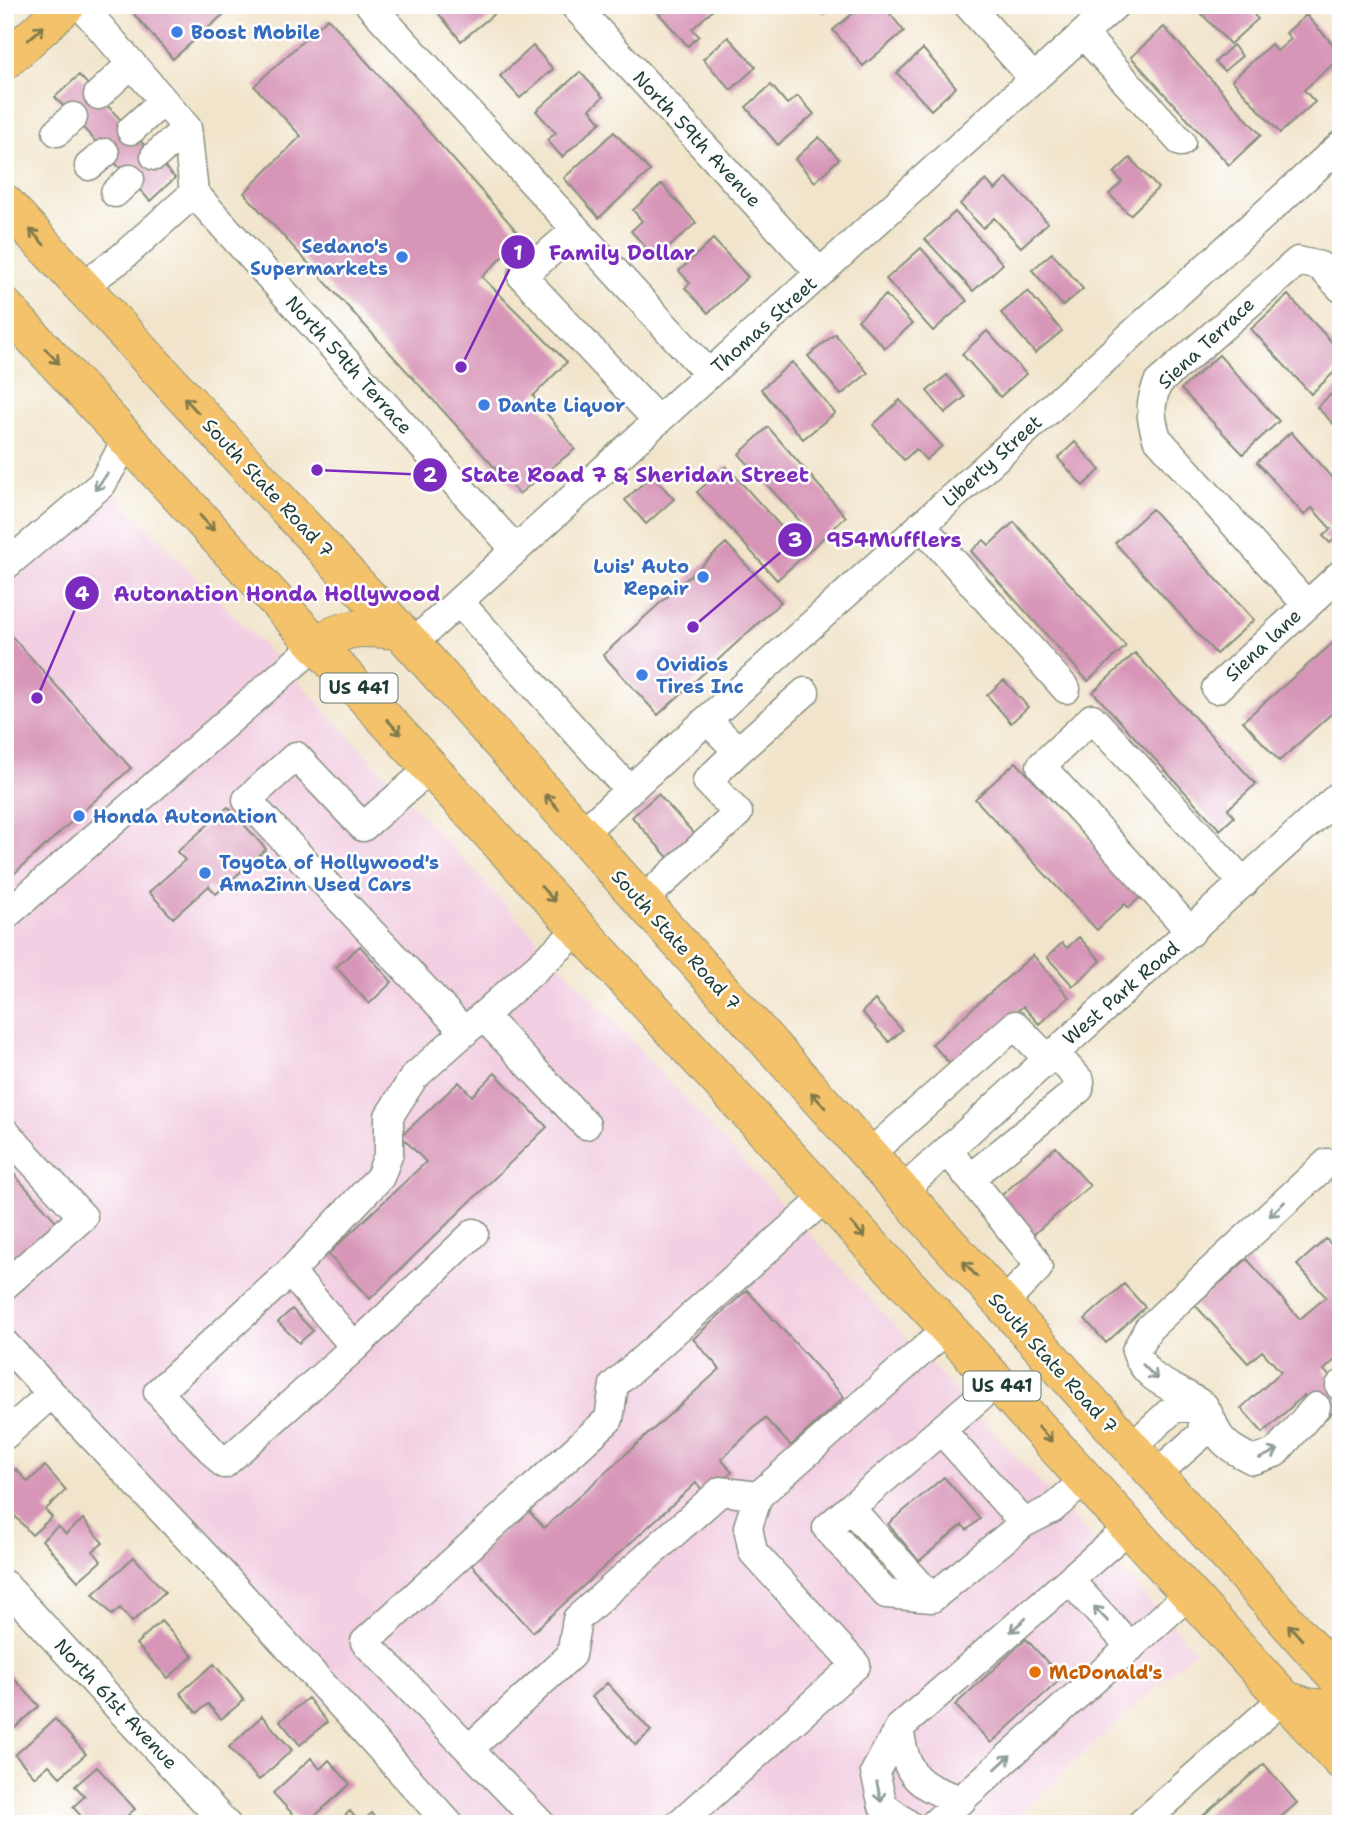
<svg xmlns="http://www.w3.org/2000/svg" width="1346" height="1829" font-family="'Shantell Sans',sans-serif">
<rect width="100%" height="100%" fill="#fff"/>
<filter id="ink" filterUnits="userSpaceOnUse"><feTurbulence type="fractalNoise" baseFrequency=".0143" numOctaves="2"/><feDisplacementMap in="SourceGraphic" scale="14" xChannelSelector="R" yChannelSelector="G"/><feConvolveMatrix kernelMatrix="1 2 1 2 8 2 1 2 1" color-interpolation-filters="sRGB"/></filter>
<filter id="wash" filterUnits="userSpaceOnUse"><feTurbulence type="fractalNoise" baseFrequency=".00686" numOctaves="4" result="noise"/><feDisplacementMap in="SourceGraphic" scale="28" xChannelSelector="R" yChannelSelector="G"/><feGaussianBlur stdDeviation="1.57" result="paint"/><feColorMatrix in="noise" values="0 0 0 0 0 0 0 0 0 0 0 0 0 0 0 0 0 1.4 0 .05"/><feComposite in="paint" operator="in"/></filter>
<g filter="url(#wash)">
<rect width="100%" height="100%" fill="#f1e4ca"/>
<!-- built -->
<path fill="#f2cfe2" d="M114,493L300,683L1195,1650L1009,1824H433L5,1340V563Z"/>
<g id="blocks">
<!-- building -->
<path fill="#d795b7" d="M126,5H234L173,59Z
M448,5H499L501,8L461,41L438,13Z
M651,5H710L714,9L692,29L699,36L688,46Z
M816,5H834L824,14Z
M863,5H883L904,31L863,66L833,30Z
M1208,5H1245L1258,19L1230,44L1200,12Z
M1306,15L1341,53V57L1304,90L1315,102L1280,133L1232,80L1271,44L1277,51L1291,39L1286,33Z
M328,18L522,237L482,277L567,362L533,396L575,449L519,494L244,193L301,136L254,86Z
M1164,27L1261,135L1229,165L1131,57Z
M728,37L756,67L731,90L703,59Z
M1233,45L1242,56L1224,71L1215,62Z
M533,46L553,69L520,98L500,76Z
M923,49L956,87L931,110L897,73Z
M580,72L603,97L590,109L601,122L562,157L547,140L556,133L536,111Z
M79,75L175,178L150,201L55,97Z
M771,85L787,104L798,96L814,114L778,145L746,107Z
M614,132L650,171L599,218L564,178Z
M819,137L839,159L815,182L795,159Z
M1130,158L1158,188L1130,215L1109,194L1122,182L1114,173Z
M1007,178L1048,223L1021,247L994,218L983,228L960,204L986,180L995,190Z
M662,184L696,223L656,259L631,231L642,221L633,210Z
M955,212L1003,264L973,291L925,239Z
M713,239L748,277L708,313L685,288L690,283L679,271Z
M921,248L967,301L933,331L886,279Z
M1052,253L1083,289L1063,306L1032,270Z
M1028,291L1062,331L1035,353L1001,313Z
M886,295L912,324L885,348L858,320Z
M1288,295L1341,352V366L1311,394L1251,329Z
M987,331L1026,374L1000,397L962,354Z
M835,334L868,373L841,395L808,356Z
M1219,355L1279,421L1243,454L1181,389Z
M792,362L835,413L803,439L761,389Z
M947,375L965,397L945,413L927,391Z
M1341,385V432L1317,407Z
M900,400L942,446L926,460L916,449L904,460L873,425Z
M768,427L846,517L777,580L697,492L726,466L793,540L806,528L739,454Z
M1291,432L1341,488V533L1330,543L1323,536L1331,529L1312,508L1304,515L1257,462Z
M1075,442L1100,470L1083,486L1058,458Z
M652,475L674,499L646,524L625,500Z
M1152,509L1254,620L1216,654L1115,543Z
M1014,522L1126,646L1088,681L971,551L984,540L989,545Z
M726,543L781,602L658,715L603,655Z
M5,629L131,768L5,882Z
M1341,636V705L1279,761L1243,721Z
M1135,653L1256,784L1228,809L1234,817L1220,830L1093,692Z
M1004,680L1028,707L1011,723L987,695Z
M1016,762L1141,896L1129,908L1125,904L1097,930L975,799Z
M658,794L698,838L672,862L632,817Z
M228,807L266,849L216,894L209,886L173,918L149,892L185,860L177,852Z
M1079,937L1101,961L1073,986L1047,957L1062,943L1067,948Z
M360,946L392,982L369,1004L336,967Z
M1033,955L1069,997L1039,1024L1023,1006L954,1068L932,1044Z
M875,1000L902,1030L889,1042L862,1012Z
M495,1073L547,1127L370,1299L328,1254L426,1162L401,1136L459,1082L472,1096Z
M1056,1147L1090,1186L1028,1239L995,1201Z
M5,1164L63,1229L5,1275Z
M1326,1239L1341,1255V1354L1324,1370L1341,1389V1405L1325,1419L1304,1395L1263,1433L1241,1408L1281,1372L1262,1351L1248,1363L1195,1305L1247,1259L1300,1319L1326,1297L1297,1265Z
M1124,1284L1145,1307L1106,1343L1085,1319Z
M747,1290L844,1397L791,1446L765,1418L721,1459L732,1472L707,1495L696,1483L533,1632L469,1562L527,1509L544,1528L720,1369L693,1339Z
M292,1309L313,1331L299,1343L278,1322Z
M45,1466L66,1490L45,1510L52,1517L32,1535L5,1505V1479L16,1469L28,1482Z
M944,1477L980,1519L967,1530L962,1525L919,1561L888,1524Z
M83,1519L103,1543L93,1551L101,1561L78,1581L42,1540L58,1526L66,1534Z
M134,1557L165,1592L132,1622L120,1608L112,1615L93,1594Z
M161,1621L193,1656L168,1678L136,1644Z
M1026,1639L1062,1678L991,1743L955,1705Z
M214,1664L244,1700L221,1719L208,1704L197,1713L180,1693Z
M9,1673L39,1706L14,1729L5,1720V1677Z
M607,1683L651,1731L636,1745L592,1697Z
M308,1698L327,1722L300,1745L280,1721Z
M262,1716L292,1750L259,1780L229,1747Z
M55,1719L86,1754L60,1777L49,1765L35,1777L15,1755Z
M311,1758L320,1769L329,1760L350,1784L306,1824H302L273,1793Z
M1264,1764L1297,1803L1273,1824H1193Z
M97,1767L135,1809L118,1824H108L104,1819L98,1824H88L73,1807L85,1796L75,1786Z
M350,1811L360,1823L372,1813L381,1824H335Z
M145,1816L152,1824H137Z"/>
</g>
</g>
<g filter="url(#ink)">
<use href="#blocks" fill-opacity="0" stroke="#88907f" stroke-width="2"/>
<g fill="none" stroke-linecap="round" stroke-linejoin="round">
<!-- minor casing -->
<g stroke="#88907f" stroke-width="31">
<path id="minor" d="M81,5L187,128L194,193L516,550
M370,5L709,374
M574,5L820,273
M968,5L1034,79
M1083,34L1181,142
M98,95L131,64
M131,130L163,101
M57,132L73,117
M155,156L187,128
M89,166L105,153
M115,193L130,179
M576,230L522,276L658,421
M82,286L120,259L194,193
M921,525L1066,689
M5,566L102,484L128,438
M459,602L629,790
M1307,605L1157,438C1150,417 1149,404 1158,383L1298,261L1320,266L1341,288
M412,644L1115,5
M1216,689L1341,574
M707,720L738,751L805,692
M432,767L363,827L296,756L247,800L465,1032
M581,834L1341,145
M641,902L738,813L707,781L738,751
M5,916L318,643
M1191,932L1041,766L1092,718L1244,883
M483,1016L586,1125
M5,1132L83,1217L5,1285
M948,1151L1033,1257L1038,1268L1002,1305
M867,1156L1015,1025L1047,1058
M970,1178L1079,1089L1080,1081L1054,1052
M900,1193L1341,794
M474,1233L355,1347L224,1464L158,1392L290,1272L380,1177L389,1153V1116L414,1077L580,929
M290,1272L355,1347
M5,1344L223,1575L449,1824
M997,1382L941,1430L1024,1523
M1340,1386L1341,1385
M1316,1407L1275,1453L1253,1460C1241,1454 1226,1447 1218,1434C1213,1426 1210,1412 1202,1405C1179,1387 1146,1384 1136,1351L1148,1329L1327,1163
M941,1430L850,1508L932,1598L1024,1523L1052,1509L1086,1479
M5,1435L50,1395
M1130,1449L1174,1408L1204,1406L1202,1434L1154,1476
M850,1508L827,1528L886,1594L932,1598
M1070,1581L1131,1647
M5,1585L226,1824
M899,1728C907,1777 915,1785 962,1800
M469,1749L571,1655L577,1619L721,1491L758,1496
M541,1824L365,1642L609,1419L614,1385L827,1196
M679,1824L856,1665L753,1552L748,1527L758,1496L948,1328
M908,1824L883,1806L875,1772L899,1728L1129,1528
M934,1824L1189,1594
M1141,1824L1283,1699"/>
</g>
<!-- major casing -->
<g stroke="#88907f" stroke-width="39">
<path id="major" d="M5,61L67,5
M5,203L412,644L1341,1682
M5,307L997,1382L1341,1761
M318,643C349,625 365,627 399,631
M1283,1699L1309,1707L1341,1709"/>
</g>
<!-- minor -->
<use href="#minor" stroke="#fff" stroke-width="28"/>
<!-- major -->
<use href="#major" stroke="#f3c26a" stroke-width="37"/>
</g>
<!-- one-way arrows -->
<defs><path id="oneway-shaft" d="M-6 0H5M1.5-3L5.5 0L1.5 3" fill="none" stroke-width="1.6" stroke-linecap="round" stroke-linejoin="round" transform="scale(1.75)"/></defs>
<g stroke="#7e794c">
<use href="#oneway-shaft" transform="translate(36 33) rotate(-42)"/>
<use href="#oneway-shaft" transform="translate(37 237) rotate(-133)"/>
<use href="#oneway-shaft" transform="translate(52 356) rotate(47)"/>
<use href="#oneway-shaft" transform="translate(191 405) rotate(-133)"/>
<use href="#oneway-shaft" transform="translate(207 523) rotate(47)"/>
<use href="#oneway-shaft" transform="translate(394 727) rotate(48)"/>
<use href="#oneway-shaft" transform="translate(552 802) rotate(-132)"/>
<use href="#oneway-shaft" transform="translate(548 894) rotate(47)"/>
<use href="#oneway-shaft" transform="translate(818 1100) rotate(-132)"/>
<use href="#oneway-shaft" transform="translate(858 1230) rotate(47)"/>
<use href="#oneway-shaft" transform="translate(970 1269) rotate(-132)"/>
<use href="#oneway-shaft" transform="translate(1045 1434) rotate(48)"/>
<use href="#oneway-shaft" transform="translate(1295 1632) rotate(-132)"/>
</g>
<g stroke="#8f9e9a">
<use href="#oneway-shaft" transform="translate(101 482) rotate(127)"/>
<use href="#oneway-shaft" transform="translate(1277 1209) rotate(137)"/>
<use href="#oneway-shaft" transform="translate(1150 1372) rotate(46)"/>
<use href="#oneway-shaft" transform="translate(1269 1454) rotate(-25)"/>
<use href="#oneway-shaft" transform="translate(1101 1614) rotate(-133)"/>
<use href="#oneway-shaft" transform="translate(1018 1625) rotate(139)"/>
<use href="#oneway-shaft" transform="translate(1003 1762) rotate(-42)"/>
<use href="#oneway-shaft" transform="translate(879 1792) rotate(77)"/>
</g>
</g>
<!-- markers -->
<g fill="#3f7fe0" stroke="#fff" stroke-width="2.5">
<circle cx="177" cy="32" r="7"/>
<circle cx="402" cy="257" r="7"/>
<circle cx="484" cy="405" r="7"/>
<circle cx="703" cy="577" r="7"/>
<circle cx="642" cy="675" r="7"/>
<circle cx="79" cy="816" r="7"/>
<circle cx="205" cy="873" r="7"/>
</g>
<circle fill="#e8710a" stroke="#fff" stroke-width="2.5" cx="1035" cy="1672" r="7"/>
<g text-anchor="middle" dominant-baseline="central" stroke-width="5" stroke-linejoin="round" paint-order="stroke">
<!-- shield labels -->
<g fill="#fff" stroke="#627771" stroke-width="2">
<rect x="320.5" y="673.5" width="77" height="29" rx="5"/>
<rect x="963.5" y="1371.5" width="77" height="29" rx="5"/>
</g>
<g font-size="18" font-weight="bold" fill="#1f3d34">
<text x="359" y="688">US 441</text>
<text x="1002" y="1386">US 441</text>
</g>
<!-- shop labels -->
<g font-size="19" font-weight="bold" fill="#366cbe" stroke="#fff" text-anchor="start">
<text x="191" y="32">Boost Mobile</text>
<text x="388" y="246" text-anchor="end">Sedano's<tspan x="388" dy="22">Supermarkets</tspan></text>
<text x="498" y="405">Dante Liquor</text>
<text x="689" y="566" text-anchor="end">Luis' Auto<tspan x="689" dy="22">Repair</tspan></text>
<text x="656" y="664">Ovidios<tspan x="656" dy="22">Tires Inc</tspan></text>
<text x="93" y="816">Honda Autonation</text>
<text x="219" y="862">Toyota of Hollywood's<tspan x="219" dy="22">AmaZinn Used Cars</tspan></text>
</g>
<!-- street labels -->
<g font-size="19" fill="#1f3d34" stroke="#fff">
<text transform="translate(697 139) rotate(47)">North 59th Avenue</text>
<text transform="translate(764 325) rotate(-42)">Thomas Street</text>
<text transform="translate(1206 343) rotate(-43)">Siena Terrace</text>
<text transform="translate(349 365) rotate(48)">North 59th Terrace</text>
<text transform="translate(992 461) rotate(-42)">Liberty Street</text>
<text transform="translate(268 488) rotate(47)">South State Road 7</text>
<text transform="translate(1263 645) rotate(-43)">Siena lane</text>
<text transform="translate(676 940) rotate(48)">South State Road 7</text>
<text transform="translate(1121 993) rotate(-41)">West Park Road</text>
<text transform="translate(1053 1363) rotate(48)">South State Road 7</text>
<text transform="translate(116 1704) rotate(47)">North 61st Avenue</text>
</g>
<!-- food labels -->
<g font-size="19" font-weight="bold" fill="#c56008" stroke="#fff" text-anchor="start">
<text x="1049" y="1672">McDonald's</text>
</g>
</g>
<!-- callouts -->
<path fill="none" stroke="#7b2cbf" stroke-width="2.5" d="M461 367L518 252M317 470L430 475M693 627L795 540M37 698L82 593"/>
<g fill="#7b2cbf" stroke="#fff" stroke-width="2.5">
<circle cx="461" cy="367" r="7"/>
<circle cx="317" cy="470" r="7"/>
<circle cx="693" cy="627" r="7"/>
<circle cx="37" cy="698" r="7"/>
<circle cx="518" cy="252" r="18"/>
<circle cx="430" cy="475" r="18"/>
<circle cx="795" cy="540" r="18"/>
<circle cx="82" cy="593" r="18"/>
</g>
<g font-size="21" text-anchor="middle" font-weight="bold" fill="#fff">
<text x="518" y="260">1</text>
<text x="430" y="482">2</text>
<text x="795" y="547">3</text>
<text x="82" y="601">4</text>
</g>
<g font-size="21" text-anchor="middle" font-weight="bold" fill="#7b2cbf" stroke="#fff" stroke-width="5" stroke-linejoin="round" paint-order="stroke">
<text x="622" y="260">Family Dollar</text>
<text x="635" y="482">State Road 7 &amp; Sheridan Street</text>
<text x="894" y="547">954Mufflers</text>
<text x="277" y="601">Autonation Honda Hollywood</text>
</g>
<!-- margin -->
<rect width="1346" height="1829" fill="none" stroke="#fff" stroke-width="28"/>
</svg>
